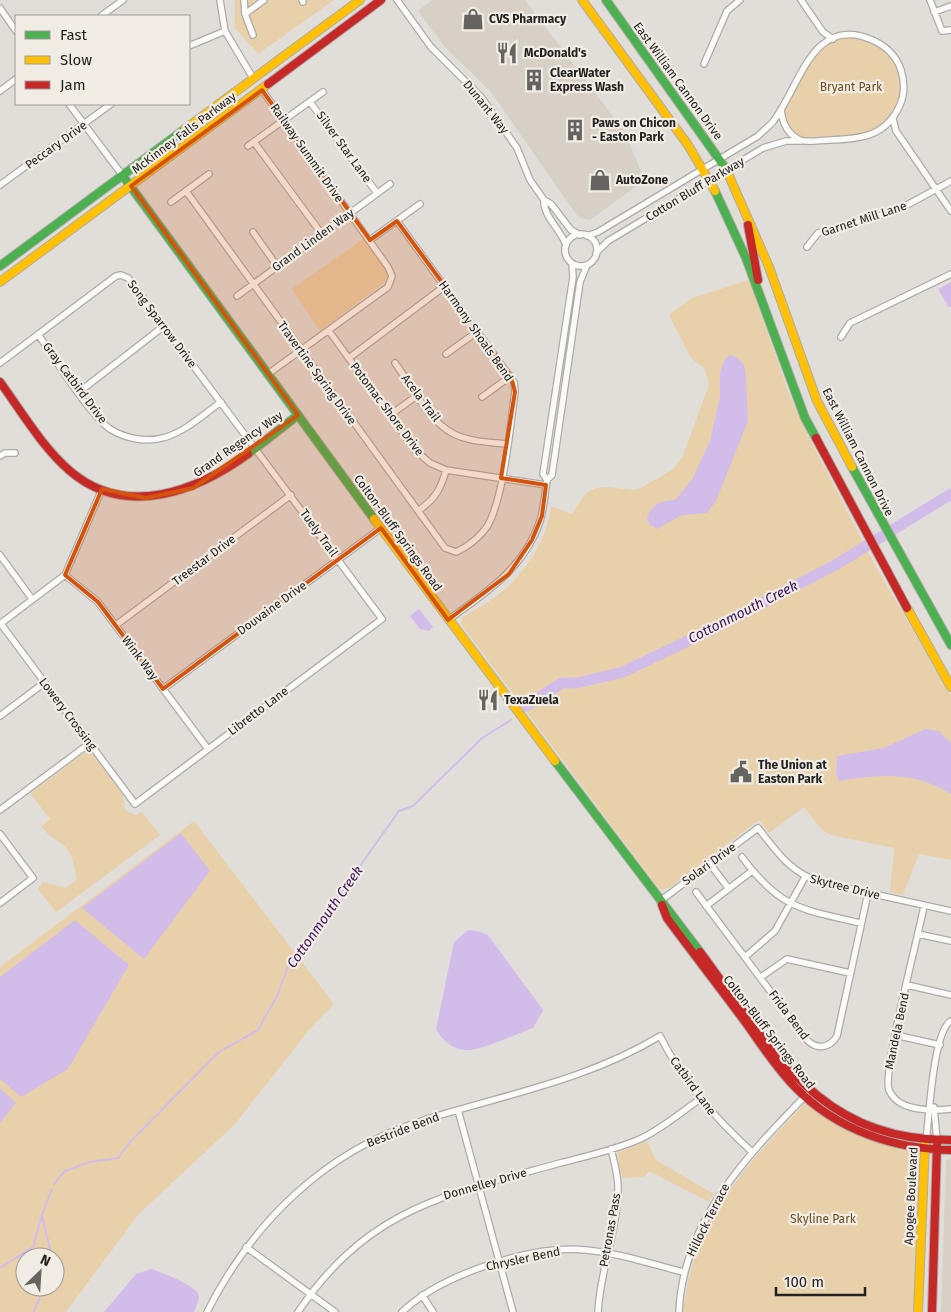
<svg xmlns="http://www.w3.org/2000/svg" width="951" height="1312" font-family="'Fira Sans',sans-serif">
<rect width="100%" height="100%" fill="#e1deda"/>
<!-- built -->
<path fill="#d6d0c6" d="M432,0H525L624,131L645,180L590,220L578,217L491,92L444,46L418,11Z
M951,1159V1312H941L946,1160Z"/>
<!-- green -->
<path fill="#e8d0aa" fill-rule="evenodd" d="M235,0H334L258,54L235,28Z
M854,38C866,41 877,43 886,51C908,70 905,116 877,129C865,135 853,134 840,136C828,137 815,141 802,137C791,133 781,121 784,108C785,101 811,59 817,53C820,48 827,44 832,41C839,38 847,39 854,38Z
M364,238C372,249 391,267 387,281L320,331L292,289Z
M749,280L789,394L806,432L875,565L951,696V860L919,854L903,895L890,892L894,848L831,835L821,829L804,807L769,833L759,820L670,887L663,890L659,889L461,624L462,618C470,612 480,607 488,602C520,581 547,544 551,506L572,514L585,494L596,488L607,487L634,490L641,488L673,469L683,456L709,384L704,368L691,358L669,315L692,298Z
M86,752L94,755L123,795L125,810L135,815L142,812L160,835L56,912L38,889L43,882L66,888L77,879C74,867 73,853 63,845C54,839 48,835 41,826L50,819L30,793Z
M194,821L334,1004L309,1030L235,1124L138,1215L66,1312H0V967ZM25,1257H55V1287H25Z
M809,1103L826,1116L921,1154L914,1312H683C693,1220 744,1168 804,1104Z
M647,1141L656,1160L714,1194L709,1202L649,1171L645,1177L622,1178L617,1153Z"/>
<!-- water -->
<path fill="#d2bdea" d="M951,282V306L949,308L938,289Z
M730,355L737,357L744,365L746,377L748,421L716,501L707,513L682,515L657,529L650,525L647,519C651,504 660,501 675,500L692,480L710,441L720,397V373L724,361Z
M419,609L433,627L429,631L420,629L410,616Z
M925,729L939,731L951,743V794C915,771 879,774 839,781L836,774L837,756L884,748Z
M181,833L210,871L144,959L82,908Z
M75,920L129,965L68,1069L21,1097L0,1079V977Z
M468,930L478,931L488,935L543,1010L533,1028C519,1033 483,1049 471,1050C456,1052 442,1041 436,1029L454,942Z
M0,1088L16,1103L0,1123Z
M151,1269C161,1272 198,1286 199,1296C199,1301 196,1307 194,1312H104L136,1274Z"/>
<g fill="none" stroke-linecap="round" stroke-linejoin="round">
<!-- stream -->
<path stroke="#d2bdea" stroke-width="2" d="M54,1184L65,1171L90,1162L118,1158L130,1142L219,1052L258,1030L277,996L288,967L399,811L413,806L482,738L511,720
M42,1216L52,1257
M0,1268L33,1247L42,1215L52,1189
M34,1312L44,1287"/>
<!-- river -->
<path stroke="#d2bdea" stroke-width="11" d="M526,706L562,683H577L623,672L717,627L837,564L951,494"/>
<!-- street casing -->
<g stroke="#adaba8" stroke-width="8">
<path id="street" d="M220,0L225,31L253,78
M244,0L245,14
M302,0L303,2
M397,0L431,47L482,98L517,148L530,180L544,200L551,204L571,230L580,235
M801,0L823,32L833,39
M930,0L942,31L951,30
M0,8L16,31
M934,12L951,6
M101,16L123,0
M253,35L245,14L264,0
M189,46L225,31
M704,64L727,11L740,0
M262,90L388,267L392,276L388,287L268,374
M0,91L16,79
M310,102L377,193
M69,104L123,176
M893,119L896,131L951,211
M254,142L321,233
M248,146L323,92
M0,185L111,104
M186,191L445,548L456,552C468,547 481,536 488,525C504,496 510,427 515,392L514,382L397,221
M544,200C543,216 561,230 566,245
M171,202L209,174
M253,232L277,266
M565 250a16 16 0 1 1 32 0a16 16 0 1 1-32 0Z
M587,236L598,232L758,136C763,131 768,127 772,123C799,90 811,15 870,39C885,45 896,55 901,70C905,83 905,95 899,107C885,137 859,139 830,140C821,140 807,143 800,140C787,134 782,122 781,109
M370,240L420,204
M807,247L818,233L896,211L951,181
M596,253L608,241L763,148L786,141H801
M237,296L390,184
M329,331L415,450L430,463L446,470L546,485
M38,334C54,358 89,414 110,429C126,439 148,443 166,437C186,431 204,414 221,402
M841,337L850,323L951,274
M446,354L478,331
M349,358L445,286
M0,363L116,276L121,275L128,278L382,619L135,804L1,624
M395,363C412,386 428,421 454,434C470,442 490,442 507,444
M79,392L164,326
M482,397L511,376
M390,415L418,395
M0,456L5,453H15
M547,480L543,474L573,277L572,263
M418,511C435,499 441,489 446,470
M0,555L32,599
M65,575L98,602L208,749
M448,620C487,592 526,567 541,518C544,506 545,492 547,480L552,475L580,282L587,265
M0,624L65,575L102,489
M116,625L291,495
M163,689L381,528
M0,716L44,683
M0,810L90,743
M0,834L33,878L0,903
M742,857C779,908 802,910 861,923
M710,864L729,889
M696,892L806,1039C816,1050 829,1049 837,1036L868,893
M660,901L758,828C778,853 789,871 819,882L951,911
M706,906L752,871
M924,906C919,934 882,1072 889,1090C898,1112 931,1111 951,1109
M918,934L951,941
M745,957L775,931L805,877
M761,977L787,959L850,973
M907,985L951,995
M895,1035L940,1045
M934,1107L937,1141
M458,1110L513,1312
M926,1141C929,1120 933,1030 951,1021
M246,1247L335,1312
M422,1295L433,1312
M207,1312C252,1223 325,1151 421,1121C502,1095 586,1081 660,1036C683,1082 715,1118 752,1152
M298,1312C369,1207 446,1195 560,1163C587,1156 615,1150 640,1139C662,1129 680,1113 700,1099
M402,1312C442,1274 531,1245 586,1250C619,1253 651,1264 683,1272
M598,1312C600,1270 618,1229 618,1187C618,1174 614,1162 611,1149
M679,1312C683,1221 746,1157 806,1095"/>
</g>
<!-- fast casing -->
<g stroke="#adaba8" stroke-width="10">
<path id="fast" d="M606,0L726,169
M123,176L374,519
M715,191L746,258L805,418L816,438
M0,266L185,129
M248,454L298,415
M852,467L951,645
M555,761L700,952"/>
</g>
<!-- slow casing -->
<g stroke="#adaba8" stroke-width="10">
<path id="slow" d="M582,0L688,145L715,191
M185,129L360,0
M726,169L769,267L817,401L852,467
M0,282L268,84
M374,519L555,761
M907,608L951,687
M918,1312L925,1145"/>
</g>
<!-- jam casing -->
<g stroke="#adaba8" stroke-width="10">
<path id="jam" d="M268,84L381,0
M748,225L758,280
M0,382C22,412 42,447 70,471C126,519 197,491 248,454
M816,438L907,608
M662,905L667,918C692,952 718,985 743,1019C760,1042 775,1067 796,1088C837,1130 894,1149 951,1150
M700,952C771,1047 817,1141 951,1140
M932,1312L937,1145"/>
</g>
<!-- street -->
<use href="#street" stroke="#fafaf9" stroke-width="5.5"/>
<!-- fast -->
<use href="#fast" stroke="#4caf50" stroke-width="8"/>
<!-- slow -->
<use href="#slow" stroke="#ffc107" stroke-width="8"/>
<!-- jam -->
<use href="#jam" stroke="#c62828" stroke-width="8"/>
</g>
<!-- marked area -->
<path fill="#d4540e" fill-opacity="0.2" stroke="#d4540e" stroke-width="4" stroke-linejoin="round" d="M262,90L370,240L397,221L511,376L515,392L501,478L546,485L542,516L532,540L509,574L448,620L381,528L163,689L98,602L65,575L102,489L146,498L193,488L298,415L131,186Z"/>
<!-- icons -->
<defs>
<g id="shop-bare" transform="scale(1.725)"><path d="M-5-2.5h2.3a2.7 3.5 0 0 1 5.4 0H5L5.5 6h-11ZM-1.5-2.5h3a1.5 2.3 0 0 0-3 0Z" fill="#666461" stroke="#f1ece4" stroke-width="2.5" paint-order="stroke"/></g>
<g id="restaurant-bare" transform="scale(1.725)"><path d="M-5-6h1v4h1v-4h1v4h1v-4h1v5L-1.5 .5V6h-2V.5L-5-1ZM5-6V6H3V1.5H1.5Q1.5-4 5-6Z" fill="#666461" stroke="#f1ece4" stroke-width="2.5" paint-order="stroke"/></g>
<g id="building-bare" transform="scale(1.725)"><path d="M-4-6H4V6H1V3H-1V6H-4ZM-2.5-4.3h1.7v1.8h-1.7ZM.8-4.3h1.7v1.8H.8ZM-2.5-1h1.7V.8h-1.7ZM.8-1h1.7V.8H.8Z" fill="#666461" stroke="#f1ece4" stroke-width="2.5" paint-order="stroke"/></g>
<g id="civic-bare" transform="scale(1.725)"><path d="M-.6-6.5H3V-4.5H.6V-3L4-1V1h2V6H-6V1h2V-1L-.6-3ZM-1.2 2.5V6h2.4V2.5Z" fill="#666461" stroke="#f1ece4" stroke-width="2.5" paint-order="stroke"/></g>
</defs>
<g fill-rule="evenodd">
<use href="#shop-bare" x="473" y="19"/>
<use href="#restaurant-bare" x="507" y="53"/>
<use href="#building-bare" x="534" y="80"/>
<use href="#building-bare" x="575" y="130"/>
<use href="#shop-bare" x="600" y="180"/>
<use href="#restaurant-bare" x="488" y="700"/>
<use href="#civic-bare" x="741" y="772"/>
</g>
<g text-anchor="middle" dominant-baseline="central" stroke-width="4.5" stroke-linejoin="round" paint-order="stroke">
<!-- poi labels -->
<g font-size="12" font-weight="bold" fill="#242220" stroke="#f1ece4" text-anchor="start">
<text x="489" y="19">CVS Pharmacy</text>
<text x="524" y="53">McDonald's</text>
<text x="550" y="73">ClearWater<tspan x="550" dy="14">Express Wash</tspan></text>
<text x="592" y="123">Paws on Chicon<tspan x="592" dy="14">- Easton Park</tspan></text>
<text x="616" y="180">AutoZone</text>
<text x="504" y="700">TexaZuela</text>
<text x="758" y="765">The Union at<tspan x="758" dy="14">Easton Park</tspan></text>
</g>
<!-- street labels -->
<g font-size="12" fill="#242220" stroke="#f1ece4">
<text transform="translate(678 81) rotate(54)">East William Cannon Drive</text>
<text transform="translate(486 107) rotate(51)">Dunant Way</text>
<text transform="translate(184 133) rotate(-37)">McKinney Falls Parkway</text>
<text transform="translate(56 145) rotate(-36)">Peccary Drive</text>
<text transform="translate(344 147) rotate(54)">Silver Star Lane</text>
<text transform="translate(307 153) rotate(55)">Railway Summit Drive</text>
<text transform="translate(695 189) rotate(-31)">Cotton Bluff Parkway</text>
<text transform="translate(864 219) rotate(-18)">Garnet Mill Lane</text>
<text transform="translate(313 240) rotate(-36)">Grand Linden Way</text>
<text transform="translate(162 324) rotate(53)">Song Sparrow Drive</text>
<text transform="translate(476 331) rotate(55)">Harmony Shoals Bend</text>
<text transform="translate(317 373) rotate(54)">Travertine Spring Drive</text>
<text transform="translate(75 383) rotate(53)">Gray Catbird Drive</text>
<text transform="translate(421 398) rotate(53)">Acela Trail</text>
<text transform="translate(387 409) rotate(53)">Potomac Shore Drive</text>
<text transform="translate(238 444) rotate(-35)">Grand Regency Way</text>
<text transform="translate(858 452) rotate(63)">East William Cannon Drive</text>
<text transform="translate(319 533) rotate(54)">Tuely Trail</text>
<text transform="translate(398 533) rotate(54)">Colton-Bluff Springs Road</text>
<text transform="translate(204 560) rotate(-37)">Treestar Drive</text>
<text transform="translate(272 608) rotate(-36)">Douvaine Drive</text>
<text transform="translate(140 658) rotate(53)">Wink Way</text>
<text transform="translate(258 711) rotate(-37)">Libretto Lane</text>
<text transform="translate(68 714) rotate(53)">Lowery Crossing</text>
<text transform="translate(709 864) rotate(-36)">Solari Drive</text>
<text transform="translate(845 887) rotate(14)">Skytree Drive</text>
<text transform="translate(789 1015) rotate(53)">Frida Bend</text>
<text transform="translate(897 1031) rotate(-78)">Mandela Bend</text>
<text transform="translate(769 1032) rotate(52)">Colton-Bluff Springs Road</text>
<text transform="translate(693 1086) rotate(54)">Catbird Lane</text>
<text transform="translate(403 1130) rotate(-21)">Bestride Bend</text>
<text transform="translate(485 1184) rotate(-16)">Donnelley Drive</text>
<text transform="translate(911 1196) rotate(-87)">Apogee Boulevard</text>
<text transform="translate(708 1220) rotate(-63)">Hillock Terrace</text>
<text transform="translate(610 1230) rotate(-80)">Petronas Pass</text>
<text transform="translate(523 1259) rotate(-12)">Chrysler Bend</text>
</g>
<!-- park labels -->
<g font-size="12" fill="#6a4e1d" stroke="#f1ece4">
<text x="851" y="87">Bryant Park</text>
<text x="823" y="1219">Skyline Park</text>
</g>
<!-- water labels -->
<g font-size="14" font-style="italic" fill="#3b125d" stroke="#f1ece4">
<text transform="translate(743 612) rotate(-27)">Cottonmouth Creek</text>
<text transform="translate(325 917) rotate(-55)">Cottonmouth Creek</text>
</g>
</g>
<!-- legend -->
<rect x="15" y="15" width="175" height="90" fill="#f1ece4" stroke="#9f9b96"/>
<rect x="25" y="31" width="25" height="8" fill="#4caf50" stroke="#9f9b96"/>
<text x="60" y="40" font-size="15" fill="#242220">Fast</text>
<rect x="25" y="56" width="25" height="8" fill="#ffc107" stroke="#9f9b96"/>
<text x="60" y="65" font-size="15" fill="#242220">Slow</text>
<rect x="25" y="81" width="25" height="8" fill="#c62828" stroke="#9f9b96"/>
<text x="60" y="90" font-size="15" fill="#242220">Jam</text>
<!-- north arrow -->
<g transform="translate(40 1272) rotate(25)"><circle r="24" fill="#f1ece4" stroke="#9f9b96"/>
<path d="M0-4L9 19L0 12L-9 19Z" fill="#666461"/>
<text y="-8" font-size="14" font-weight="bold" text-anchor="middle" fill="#242220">N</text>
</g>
<!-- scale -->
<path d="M776 1287v8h89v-8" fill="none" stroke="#242220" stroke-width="2.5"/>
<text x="784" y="1287" font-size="15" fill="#242220" stroke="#f1ece4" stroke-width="4" paint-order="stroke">100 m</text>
</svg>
